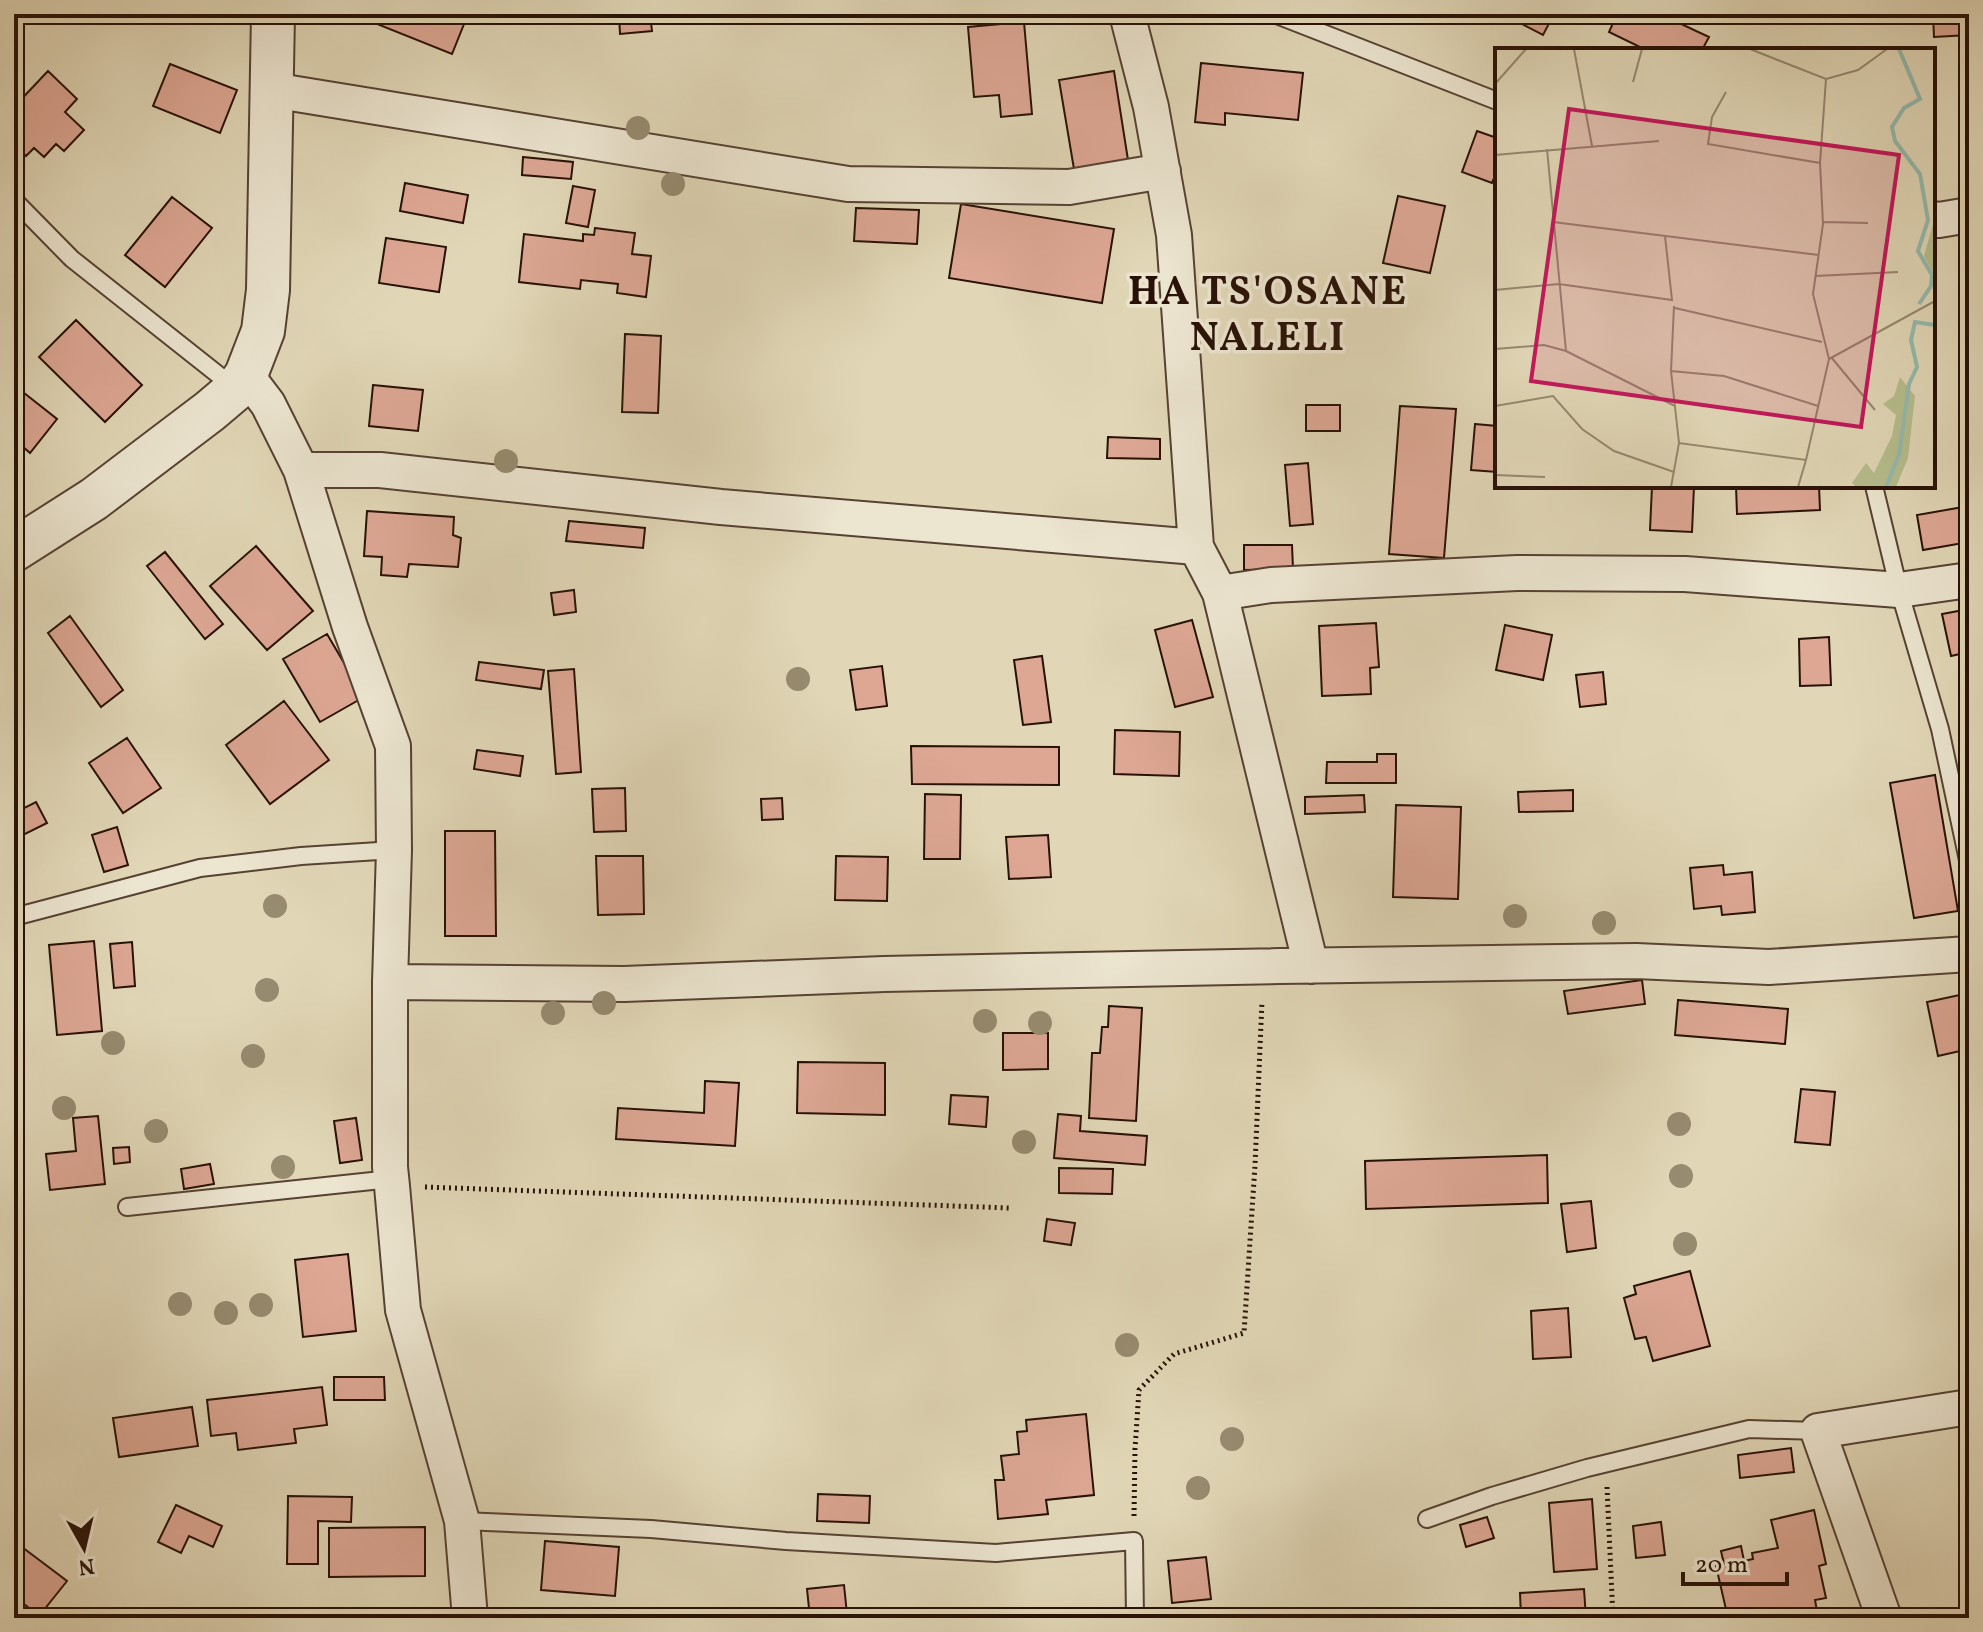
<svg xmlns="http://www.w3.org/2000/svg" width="1983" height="1632" font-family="Vollkorn,serif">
<rect width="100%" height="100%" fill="#e1d7b7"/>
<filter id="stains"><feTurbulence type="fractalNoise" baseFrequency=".0025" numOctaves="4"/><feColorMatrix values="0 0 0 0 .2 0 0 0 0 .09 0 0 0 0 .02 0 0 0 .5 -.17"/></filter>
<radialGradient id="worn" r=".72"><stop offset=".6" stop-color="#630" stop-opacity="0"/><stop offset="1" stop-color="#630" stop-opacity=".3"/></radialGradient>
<!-- building -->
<path fill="#dda794" stroke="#281106" stroke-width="2" d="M375,14H448L446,17L464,24L452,54L372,22Z
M619,14H650L652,31L620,34Z
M1503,14H1554L1543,35Z
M1617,14H1660L1709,37L1702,50H1646L1609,32Z
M1933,14H1969V35L1934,37Z
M1024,22L1032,114L1001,117L999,95L974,97L968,27Z
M1201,63L1303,73L1298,120L1225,113V125L1195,122Z
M170,64L237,90L220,133L153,106Z
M48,71L77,99L65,112L84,130L64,151L56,144L44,157L34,148L26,156L14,144V107Z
M1114,71L1128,160L1074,169L1059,80Z
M1477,131L1497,138V171L1492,183L1462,172Z
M523,157L573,162L571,179L522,175Z
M405,183L468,195L463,223L400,211Z
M573,186L595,190L588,227L566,223Z
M1398,196L1445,206L1430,273L1383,263Z
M172,197L212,228L165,287L125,255Z
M961,204L1114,229L1102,303L949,278Z
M856,208L919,210L917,244L854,241Z
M595,228L635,233L632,254L651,256L646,297L617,293L618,284L581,280L580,289L519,282L524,234L583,241V234L594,235Z
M386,238L446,247L439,292L379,283Z
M76,320L142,385L105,422L39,357Z
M625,334L661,336L658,413L622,412Z
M14,385L57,419L30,453L14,439Z
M373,385L423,390L418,431L369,426Z
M1306,405H1340V431H1306Z
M1400,406L1456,409L1444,558L1389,554Z
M1969,410V441L1960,413Z
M1475,424L1497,426V472L1471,470Z
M1108,437L1160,439V459L1107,458Z
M1308,463L1313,524L1290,526L1285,465Z
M1652,486H1694L1692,532L1650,530Z
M1736,486H1819L1820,510L1737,514Z
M1969,506V542L1923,550L1917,515Z
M367,511L454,517L453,535L461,538L458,567L409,564L407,577L381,575L382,557L364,556Z
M569,521L645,528L643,548L566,541Z
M1244,545H1292L1293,569L1244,570Z
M256,546L313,611L267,650L210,586Z
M165,552L223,624L205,639L147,566Z
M574,590L576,612L554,615L551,593Z
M1969,609V652L1951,656L1942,614Z
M70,616L123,690L101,707L48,633Z
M1192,620L1213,697L1175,707L1155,630Z
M1376,623L1379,667L1370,668L1371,694L1322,696L1319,626Z
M1505,625L1552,635L1543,680L1496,670Z
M327,634L364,697L320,722L283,659Z
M1829,637L1831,685L1800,686L1799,639Z
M1042,656L1051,722L1023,725L1014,660Z
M479,662L544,670L541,689L476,680Z
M882,666L887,706L856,710L850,670Z
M574,669L581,772L556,774L548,671Z
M1603,672L1606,704L1580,707L1576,675Z
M284,701L329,760L270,804L226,745Z
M1115,730L1180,732L1179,776L1114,774Z
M127,738L161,788L123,813L89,763Z
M911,746L1059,747V785L912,784Z
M477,750L523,756L520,776L474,769Z
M1377,754H1396V783H1326L1327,762H1377Z
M1935,775L1958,911L1914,918L1890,783Z
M625,788L626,831L594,832L592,789Z
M1573,790V811L1519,812L1518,792Z
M925,794L961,795L960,859H924Z
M1364,795L1365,812L1305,814V797Z
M782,798L783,819L762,820L761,799Z
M36,802L47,823L19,837L14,826V813Z
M1396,805L1461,807L1458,899L1393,897Z
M117,827L128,865L104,872L92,835Z
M445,831H495L496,936H445Z
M1048,835L1051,877L1009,879L1006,837Z
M596,856H643L644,914L598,915Z
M836,856L888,857L887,901L835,900Z
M1723,865L1724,875L1752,872L1755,912L1722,915L1721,906L1694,909L1690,868Z
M94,941L102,1031L57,1035L49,945Z
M132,942L135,986L114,988L110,944Z
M1642,980L1645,1004L1568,1014L1564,991Z
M1969,993V1049L1938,1056L1927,1002Z
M1678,1000L1788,1009L1785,1044L1675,1035Z
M1109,1006L1142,1008L1136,1121L1089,1118L1092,1053H1100L1102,1027H1108Z
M1003,1033H1048V1069L1003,1070Z
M798,1062L885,1063V1115L797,1113Z
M705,1081L739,1083L735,1146L616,1139L618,1108L704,1113Z
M1801,1089L1835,1092L1830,1145L1795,1142Z
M951,1095L988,1097L986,1127L949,1124Z
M1058,1114L1081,1116L1080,1131L1147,1136L1145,1165L1054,1158Z
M98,1116L105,1184L50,1190L46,1154L76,1151L73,1118Z
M356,1118L362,1160L340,1163L334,1121Z
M129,1147L130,1162L114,1164L113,1148Z
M1547,1155L1548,1203L1366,1209L1365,1161Z
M210,1164L214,1184L184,1189L181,1169Z
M1059,1168L1113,1169L1112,1194L1059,1193Z
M1591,1201L1596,1248L1567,1252L1561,1204Z
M1047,1219L1075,1223L1071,1245L1044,1241Z
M348,1254L356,1331L303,1337L295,1260Z
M1690,1271L1710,1346L1653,1361L1646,1337L1635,1339L1624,1298L1636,1294L1634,1286Z
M1568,1308L1571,1357L1533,1359L1531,1311Z
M334,1377H384L385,1400H334Z
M322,1387L327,1425L294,1429L296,1443L238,1450L236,1433L211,1436L207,1400Z
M192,1407L198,1446L119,1457L113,1418Z
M1086,1414L1094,1495L1046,1500L1048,1514L998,1519L995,1480H1004L1001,1456L1019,1454L1017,1432L1027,1431L1026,1420Z
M1791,1448L1794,1472L1740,1478L1738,1455Z
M818,1494L870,1496L869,1523L817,1521Z
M288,1496L352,1497L351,1522L318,1521V1564H287Z
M1592,1499L1597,1569L1554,1572L1549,1503Z
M176,1505L222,1526L213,1547L189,1536L181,1553L158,1542Z
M1814,1510L1826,1564L1819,1566L1826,1598L1815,1600L1817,1611L1786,1618H1728L1716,1566L1724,1564L1721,1551L1741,1546L1744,1561L1753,1559L1752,1553L1778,1548L1771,1520Z
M1487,1517L1494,1538L1466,1547L1460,1525Z
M1661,1522L1665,1555L1636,1558L1633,1526Z
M425,1527V1576L329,1577V1528Z
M14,1541L67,1581L39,1616L20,1601L14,1608Z
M545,1541L619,1547L615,1596L541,1590Z
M1206,1557L1211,1599L1172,1603L1168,1561Z
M844,1585L847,1614L838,1615V1618H810L807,1589Z
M1584,1589L1586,1618H1521L1520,1593Z"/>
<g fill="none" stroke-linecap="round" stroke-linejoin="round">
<!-- service casing -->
<g stroke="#564232" stroke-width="20">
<path id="service" d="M1274,14L1497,101
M14,200L72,259L235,388
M1874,486L1899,590L1940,729L1969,865
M14,917L200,868L301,856L394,850
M127,1207L391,1179
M1427,1519L1492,1496L1587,1468L1749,1429L1818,1431
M462,1521L651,1529L786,1541L996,1553L1134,1541L1135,1618"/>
</g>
<!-- minor casing -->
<g stroke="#564232" stroke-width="38">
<path id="minor" d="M1127,14L1151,107L1174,235L1196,547L1220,593
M272,90L848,184L1069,187L1163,171
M1933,219L1939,220L1969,215
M246,375L268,404L301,470L350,627L393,746L394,850L390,982V1167L392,1186L403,1310L462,1521L470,1618
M301,470H380L721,507L1196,547
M1311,966L1220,593L1271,585L1517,573L1685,574L1899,590L1969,580
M390,982L624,984L884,974L1280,966L1636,961L1769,967L1969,954
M1884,1618L1818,1431L1969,1407"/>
</g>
<!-- tertiary casing -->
<g stroke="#564232" stroke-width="46">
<path id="tertiary" d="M14,550L94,499L210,411L236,389L246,375L263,331L268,290L273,14"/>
</g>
<!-- path -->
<path stroke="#281106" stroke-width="5" stroke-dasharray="2 4" stroke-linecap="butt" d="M425,1187L1010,1208
M1607,1487L1613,1618
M1134,1516L1135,1449L1139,1390L1174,1354L1244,1333L1255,1165L1262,1001"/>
<!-- service -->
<use href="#service" stroke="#ece5d0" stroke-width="16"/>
<!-- minor -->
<use href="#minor" stroke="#ece5d0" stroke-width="34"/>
<!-- tertiary -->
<use href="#tertiary" stroke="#ece5d0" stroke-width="42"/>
</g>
<!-- trees -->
<g fill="#978b70">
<circle cx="638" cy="128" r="12"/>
<circle cx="673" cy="184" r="12"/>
<circle cx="506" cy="461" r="12"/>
<circle cx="798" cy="679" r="12"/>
<circle cx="275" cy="906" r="12"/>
<circle cx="1515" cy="916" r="12"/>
<circle cx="1604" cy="923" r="12"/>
<circle cx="267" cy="990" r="12"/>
<circle cx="604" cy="1003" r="12"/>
<circle cx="553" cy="1013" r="12"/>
<circle cx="985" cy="1021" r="12"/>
<circle cx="1040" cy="1023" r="12"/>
<circle cx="113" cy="1043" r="12"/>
<circle cx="253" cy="1056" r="12"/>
<circle cx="64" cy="1108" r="12"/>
<circle cx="1679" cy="1124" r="12"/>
<circle cx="156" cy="1131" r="12"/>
<circle cx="1024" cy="1142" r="12"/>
<circle cx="283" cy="1167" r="12"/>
<circle cx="1681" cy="1176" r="12"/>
<circle cx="1685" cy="1244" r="12"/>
<circle cx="180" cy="1304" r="12"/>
<circle cx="261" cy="1305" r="12"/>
<circle cx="226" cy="1313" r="12"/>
<circle cx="1127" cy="1345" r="12"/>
<circle cx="1232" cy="1439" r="12"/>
<circle cx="1198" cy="1488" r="12"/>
</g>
<g text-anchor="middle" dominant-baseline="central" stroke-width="7" stroke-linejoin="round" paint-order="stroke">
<!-- district labels -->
<g font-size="40" font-weight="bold" letter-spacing="2" fill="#281106" stroke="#ece5d0">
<text x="1268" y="294">HA TS'OSANE<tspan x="1268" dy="46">NALELI</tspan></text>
</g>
</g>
<!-- overview -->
<g transform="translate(1495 48)">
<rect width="440" height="440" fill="#e1d7b7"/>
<path d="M440,169V228L429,208ZM405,329L420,348L413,410L401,439H361L357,435L371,415L379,425L397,388L401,367L388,356L399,348Z" fill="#b6bd8d"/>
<path fill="none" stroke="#94baad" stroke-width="4" d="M404,1L425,51L409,60L397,79L400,93L425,126L433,172L423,203L437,227L436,238L424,256M391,439L404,407L414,336L422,319L416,292L420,274L440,277"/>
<path fill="none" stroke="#978870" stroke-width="2" d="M79,1L97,98M255,1L331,31L363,22L392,1M331,31L325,115L328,176L318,246L334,311M138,34L147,1M0,36L31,1M231,44L217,69L213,96L325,115M52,101L71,303M0,107L164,93M58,174L324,207M328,174L373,175M320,228L403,224M0,242L64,236L177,252L170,188M179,258L176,323L184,395M180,260L327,294M0,301L49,297L71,303L180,358M336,309L380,362M176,323L229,328L323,358M0,358L58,348L87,381L119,403L179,424M0,427L50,429M176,439L184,395L311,412L334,311L440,253M303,439L311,412"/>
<path fill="#c2185b" fill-opacity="0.15" stroke="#c2185b" stroke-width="4" d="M74,61L404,107L366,379L36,333Z"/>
<rect width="440" height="440" fill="none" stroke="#281106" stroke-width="4"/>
</g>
<!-- margin -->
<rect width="1983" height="1632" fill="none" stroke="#e1d7b7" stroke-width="48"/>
<rect x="16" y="16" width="1951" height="1600" fill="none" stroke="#281106" stroke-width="4"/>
<rect x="24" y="24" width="1935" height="1584" fill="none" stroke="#281106" stroke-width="2"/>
<!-- north arrow -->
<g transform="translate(84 1548) rotate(172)" stroke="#ece5d0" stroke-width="6" paint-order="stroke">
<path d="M0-6L14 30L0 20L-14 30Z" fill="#281106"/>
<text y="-12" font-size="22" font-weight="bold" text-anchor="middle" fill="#281106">N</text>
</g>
<!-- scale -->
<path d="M1683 1572v12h104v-12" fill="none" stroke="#281106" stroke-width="4"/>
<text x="1695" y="1572" font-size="24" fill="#281106" stroke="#ece5d0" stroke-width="6" paint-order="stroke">20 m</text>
<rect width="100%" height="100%" filter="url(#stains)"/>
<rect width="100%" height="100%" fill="url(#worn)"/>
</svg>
